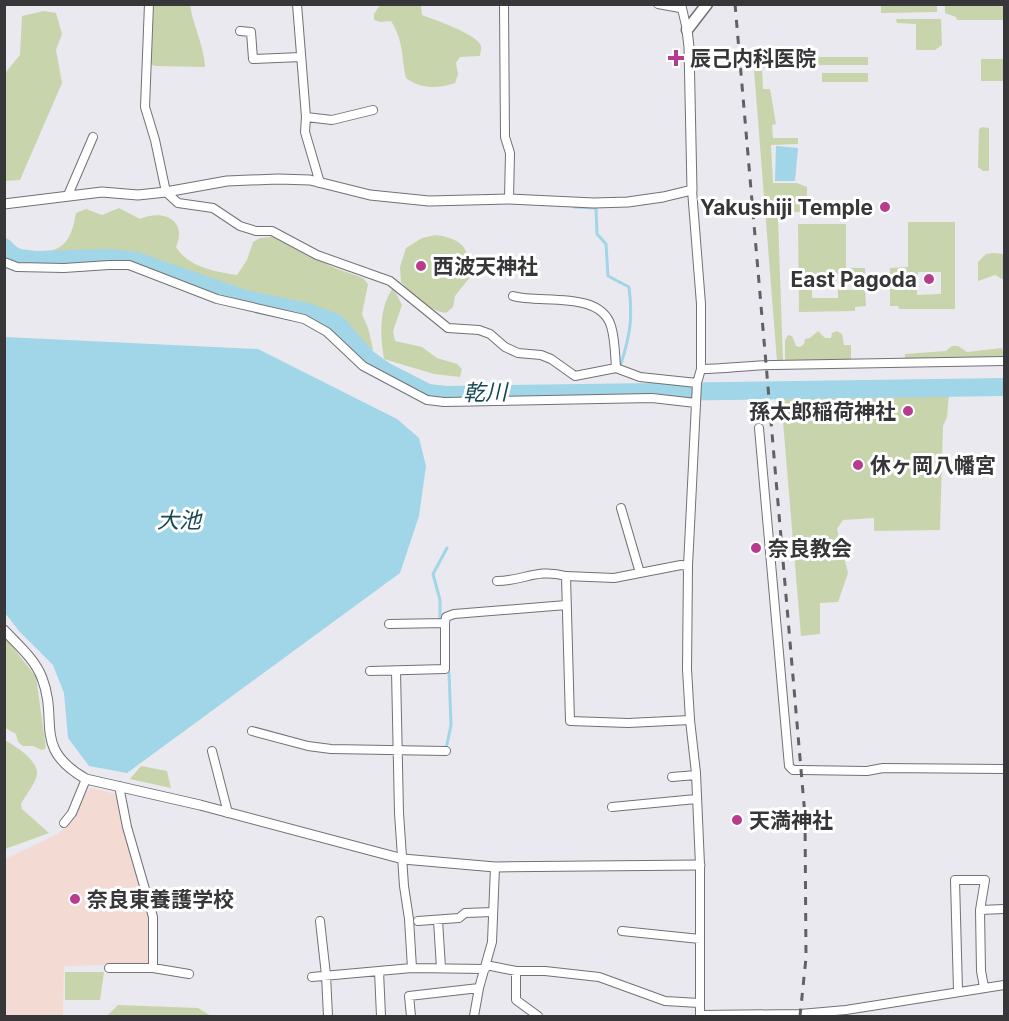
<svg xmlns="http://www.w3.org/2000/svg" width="1009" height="1021" font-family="Inter,'Noto Sans JP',sans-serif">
<rect width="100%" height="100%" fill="#eae9ef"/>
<!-- education -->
<path fill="#f3dad2" d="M91,788L116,794L151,922L148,964L64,966L63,1016H5V859L58,834L71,822L88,790Z"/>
<!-- green -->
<path fill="#c8d4ac" d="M154,4L190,5C193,26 204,45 205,67L155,66L150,64Z
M380,5H421L422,15C433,19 479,35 481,46C482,50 480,53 480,56L460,57L456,63L458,74L455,83C437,89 421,89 406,78C401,55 404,42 391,21L381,22L374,20V14Z
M881,5H937V12L881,13Z
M945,5H1004V20H957L956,17L945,13Z
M44,11L56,13L62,34L56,50L62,83L20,180L5,181V73L20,55L22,16Z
M896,19H941L942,45L935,50H916V24L897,23Z
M753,57H868V65H781L778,67L762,68L763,89H770L776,124L772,125L773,138H798V144L771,145L773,183H797L807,187V205L800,212H780L778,218L783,361H777Z
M981,59H1004V81H981Z
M822,73H868V82H822Z
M982,127L989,128V171H983L978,167L979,129Z
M119,208L140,219C162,209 188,219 176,247C188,267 216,272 237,275L247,260L253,242L260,238L272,237L335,268L363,278L368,284L362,314L368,328L373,349L369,354L365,353L337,322L309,310L252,297L246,290L221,287L200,276L158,267L150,262L134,259L109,256L44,259L24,257L22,255L25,251C32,251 38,252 45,251C67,251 73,232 76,213L86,209L102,215Z
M908,222H955V309H899L898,306H890V289H917V295L941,294V272H918L917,283H890V268L908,267Z
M798,224H846V268H865V284H838V274H812V298H838V290H865L866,306L855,307V311L799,312Z
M436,235C449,237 466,241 467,257C467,261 465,268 464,272L470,277L455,296L453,307L446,313C427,310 414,296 401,282L400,267L406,248L422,238Z
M994,253L1004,254V280L995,275L978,281V262L986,254Z
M392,289L396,293L402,305L393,331L395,341L422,347L437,358L457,364L462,369L460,377L434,374L384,359C380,335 379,310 392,289Z
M818,331L825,338H831L832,333L837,331L842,334L844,345H851V362L785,361V340L788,335L792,336L796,346L800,347L804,344L805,339L810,338Z
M952,346H958L967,352L1002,348L1004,356L904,362L905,354L946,351Z
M949,394L947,417L943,426L940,530L874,531V518L843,520L837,529L848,573L838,602L820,603V634L801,636L781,398Z
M5,637L36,677L46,748L42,750L33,746H23L18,742L16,734L5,728Z
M5,740C15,746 38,760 37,774C36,783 25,796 21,804L22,809L49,833L5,849Z
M141,766L167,771L171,788L130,779Z
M65,972H104L100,1000H65Z
M118,1005L198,1008L211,1016H107Z"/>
<!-- water -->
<path fill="#a0d6e7" d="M776,146L798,148L795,181H775Z
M5,337L258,349L397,419L419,438L426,466L419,516L400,573L127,773L89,766L68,738L64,693L53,665L19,631L5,613Z"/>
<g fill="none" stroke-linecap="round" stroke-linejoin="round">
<!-- stream -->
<path stroke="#a0d6e7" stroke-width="3" d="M574,207L596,208L597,234L606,244L608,276L629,287C633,318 630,335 621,364
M440,619V600L433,574L447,548
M446,749L451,725L449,673"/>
<!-- river -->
<path stroke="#a0d6e7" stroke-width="18" d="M4,247L11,254L19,258L35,260L109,258L136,261L245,299L307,312L336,323L367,358L385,371L428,393L446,395L1004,387"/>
<!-- minor casing -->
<g stroke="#727176" stroke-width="10">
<path id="minor" d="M149,4L145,107L155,140L166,192L178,203L213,208L240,226L256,231H272L317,255L390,281L448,328L479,330L490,334L505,347L518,353L541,355L551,359L575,376L616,368L640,377L697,383
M297,4L306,117L305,132L320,183
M504,4L505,137L510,153L509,199
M658,4L680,8
M681,4L687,30
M240,31L251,32L253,59L301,57
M306,117L332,120L373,110
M692,190L701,304V369L697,383L688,566L687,669L690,720L696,773L700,865V1016
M68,195L93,137
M4,262L17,267L64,268L109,265H129L217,299L304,319L327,332L363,366L427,400L444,402L652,398L696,403
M513,296C540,304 600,290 611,326C615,339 615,354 616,368
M701,369C725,369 750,365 774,365C851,364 928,363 1004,361
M759,428L789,766L793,770H801L867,771L883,768L1004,769
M621,508L640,573
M688,566L681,565L614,578L566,576L570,721L628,723L690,720
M497,581C524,581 536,568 566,576
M389,624L445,623
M370,671L445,669V623L446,617L454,614L566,605
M396,671L399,813L404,886L409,919L412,968
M252,731L308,746L331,749L446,751
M212,751L228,813
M672,777L696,775
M119,786L127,827L153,917V968
M612,807L696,799
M64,823L72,813L86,779
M438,920L441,968
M320,921L326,975L328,1016
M418,921L459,918L465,913L493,912
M622,931L700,939
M486,965L516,971H545L599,977L665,1001L699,1003
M109,968H153L189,974
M379,971L381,1016
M516,971V1000L538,1016
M312,977L412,968L485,969
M984,987L981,971L980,910L1004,909
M958,991L955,880H985L980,910
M700,1015L800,1014L846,1010L1004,985
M411,1016L409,996L479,988
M474,1016L479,988L492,942L495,867"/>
</g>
<!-- tertiary casing -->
<g stroke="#727176" stroke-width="11">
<path id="tertiary" d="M4,204L102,192L138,195L166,192L227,181L278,179L310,180L370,195L429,201L509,199L594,203L628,202L663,197L692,190L689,47L687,30
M4,630C17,644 35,659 42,678C59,722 32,748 86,779L200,805L403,859L495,867L700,865"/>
</g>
<!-- secondary casing -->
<g stroke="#727176" stroke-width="13">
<path id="secondary" d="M687,30L707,4"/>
</g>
<!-- minor -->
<use href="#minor" stroke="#fff" stroke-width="8"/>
<!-- tertiary -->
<use href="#tertiary" stroke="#fff" stroke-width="9"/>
<!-- secondary -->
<use href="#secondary" stroke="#fff" stroke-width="10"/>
<!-- rail -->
<path stroke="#616064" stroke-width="3" stroke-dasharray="8 8" stroke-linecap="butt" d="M735,4L805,816L806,958L800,1016"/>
</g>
<!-- markers -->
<g fill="#b73c8e" stroke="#fff" stroke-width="2">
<path d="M673 49h6v6h6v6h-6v6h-6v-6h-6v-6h6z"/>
<circle cx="885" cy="207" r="6"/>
<circle cx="421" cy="266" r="6"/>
<circle cx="929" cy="279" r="6"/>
<circle cx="908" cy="411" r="6"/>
<circle cx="858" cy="465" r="6"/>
<circle cx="756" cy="548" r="6"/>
<circle cx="737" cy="820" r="6"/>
<circle cx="75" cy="899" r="6"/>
</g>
<g text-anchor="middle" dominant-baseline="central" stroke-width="6" stroke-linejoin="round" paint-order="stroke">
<!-- poi labels -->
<g font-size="21" font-weight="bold" fill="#373639" stroke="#fff" text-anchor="start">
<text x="690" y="58">辰己内科医院</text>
<text x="873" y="207" text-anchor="end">Yakushiji Temple</text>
<text x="433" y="266">西波天神社</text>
<text x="917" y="279" text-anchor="end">East Pagoda</text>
<text x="896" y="411" text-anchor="end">孫太郎稲荷神社</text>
<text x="870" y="465">休ヶ岡八幡宮</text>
<text x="768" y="548">奈良教会</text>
<text x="749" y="820">天満神社</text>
<text x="87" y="899">奈良東養護学校</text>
</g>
<!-- water labels -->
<g font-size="22" font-style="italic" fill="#174753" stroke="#fff">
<text transform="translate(485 392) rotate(-1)">乾川</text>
<text x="179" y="520">大池</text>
</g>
</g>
<!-- border -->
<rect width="1009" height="1021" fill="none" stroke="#373639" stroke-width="12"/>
</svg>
